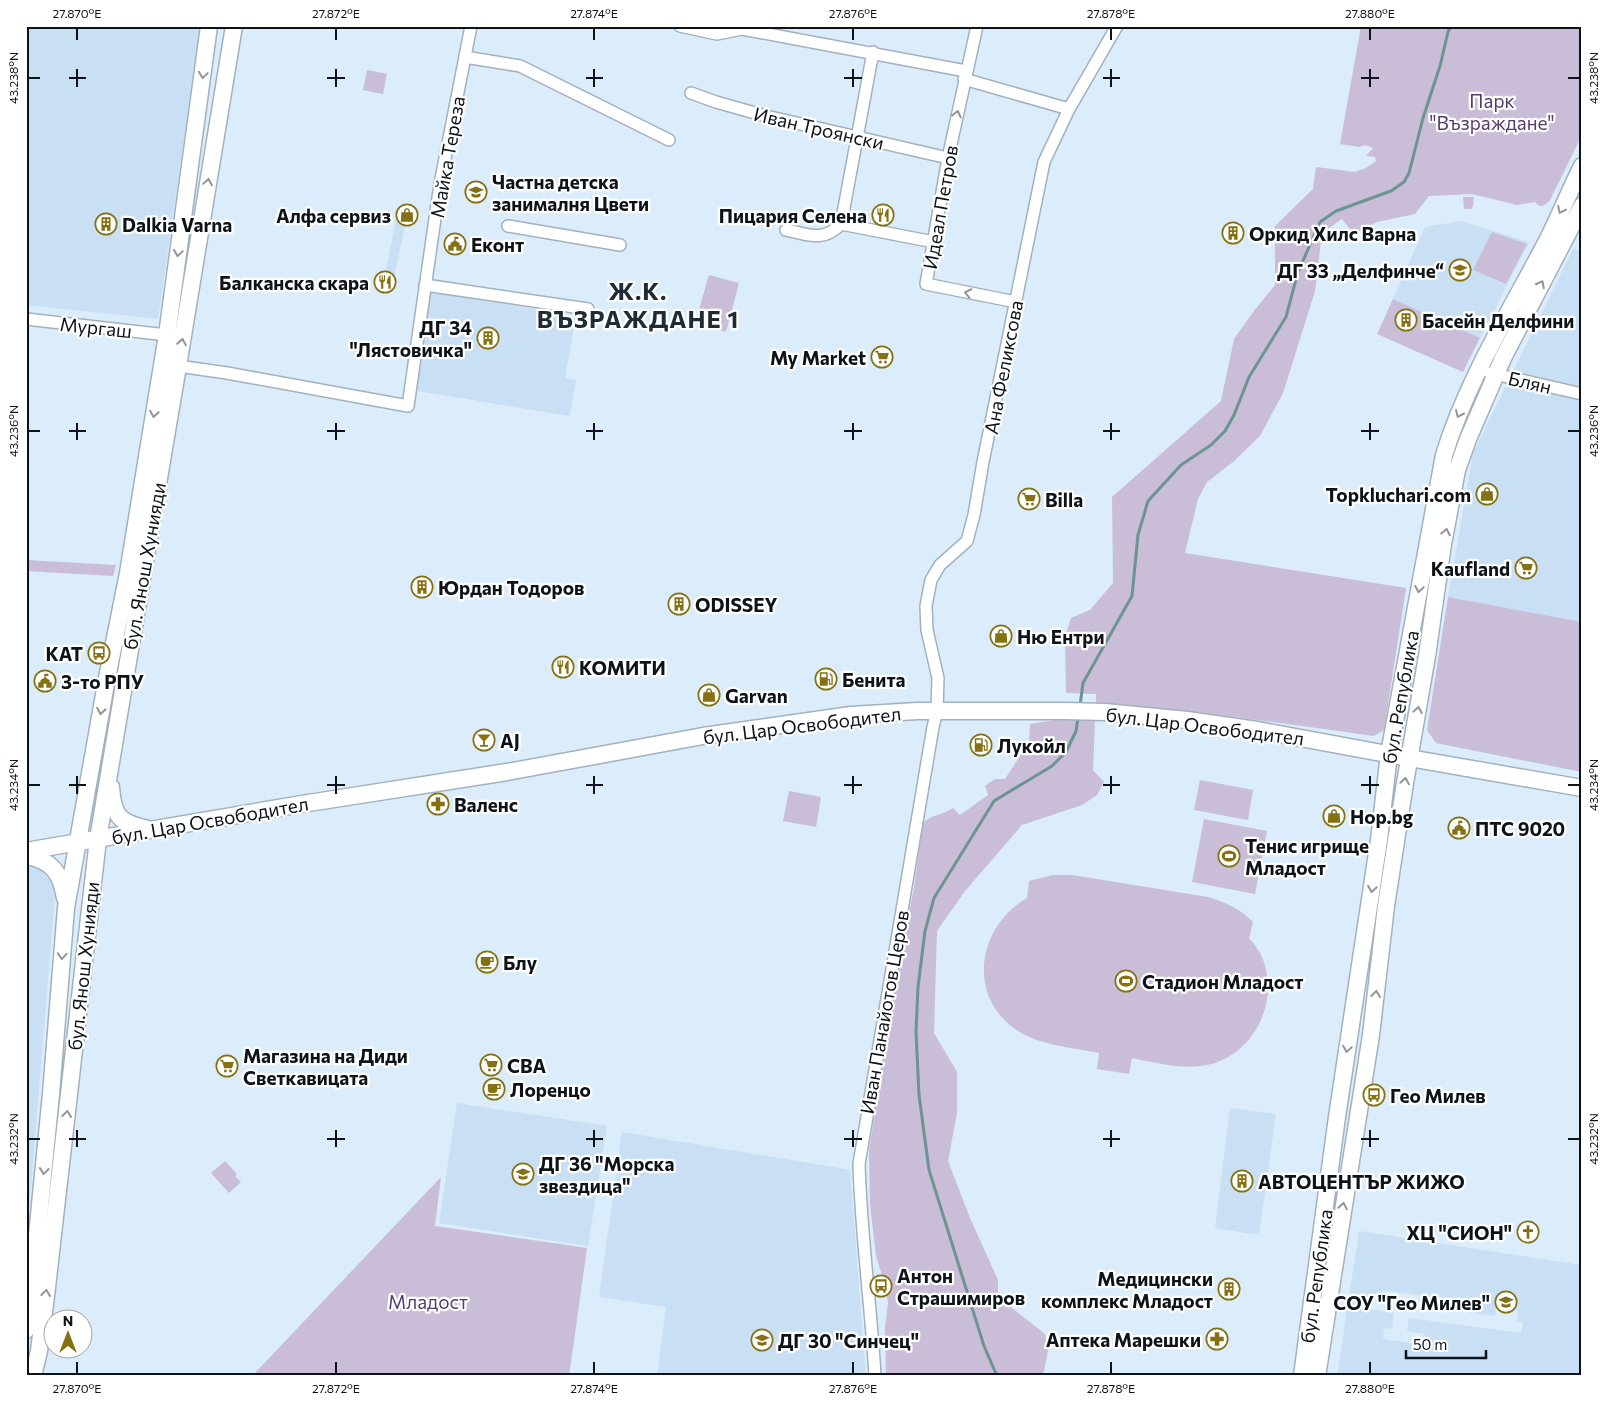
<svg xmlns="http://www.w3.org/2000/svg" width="1608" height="1402" font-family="Commissioner,sans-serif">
<rect width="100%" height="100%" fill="#dbecfb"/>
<!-- built -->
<path fill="#c9dff4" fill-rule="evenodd" d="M26,26H200L158,319L26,305Z
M397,214L407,216L394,277L385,275Z
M1461,221L1529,242L1480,338L1393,299L1425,227Z
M1573,249L1582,251V622L1448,597L1473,453Z
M429,291L576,316L565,378L576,380L570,416L412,390Z
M26,866L40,870L50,880L55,895L26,1247Z
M457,1103L607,1126L588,1246L439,1223Z
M1230,1108L1276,1114L1259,1235L1215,1228Z
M622,1132L850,1170L866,1376H657L666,1307L599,1297Z
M1359,1231L1582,1265V1376H1337ZM1383,1290L1431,1297L1430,1307L1495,1316L1496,1307L1518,1310L1517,1321L1523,1322L1521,1333L1409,1318L1407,1331L1425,1334L1424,1345L1383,1339L1384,1328L1392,1329L1394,1313L1369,1309L1371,1296L1382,1298Z"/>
<!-- green -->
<path fill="#c9bdd7" d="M1361,26H1582V135L1550,200C1545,206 1540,209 1535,202L1517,205L1472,194L1429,196L1415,214L1377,222L1354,234L1342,219L1322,233L1315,291L1283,393L1260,436L1233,462L1207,482L1198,499L1185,553L1406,588L1384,730L1374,736C1282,723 1189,710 1096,703V694L1066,693L1065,637L1071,618L1090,610L1113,583L1112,497L1221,401L1234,339L1254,311L1275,285V226L1313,189L1316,167L1355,172L1366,168L1376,161L1375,157L1366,156L1373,148L1365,145L1359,147L1340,144Z
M367,70L387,74L383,94L363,90Z
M1463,197H1474L1473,206L1471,209H1464Z
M1492,232L1527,244L1506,284L1473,270Z
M709,275L739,283L726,332L695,323Z
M1393,299L1480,338L1463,372L1377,334Z
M26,560L116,565L113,576L26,571Z
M1448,597L1582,622V772L1436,743L1427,730Z
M1055,720H1095L1093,770L1104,782L1097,795L1082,805L1022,825L965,891L937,931L934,1033L957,1072V1113L948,1161L970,1218L998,1280V1297L1045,1334L1048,1351L1043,1376H886L885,1328L888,1303L886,1288L876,1256L870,1205L869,1151L891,1012L914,887L923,823C930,815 943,815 953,808L960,815L988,795L985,786L995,779H1005L1029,742L1030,724Z
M1200,780L1253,790L1248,820L1194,810Z
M789,791L821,797L816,827L783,821Z
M1204,819L1267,831L1255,894L1192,882Z
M1053,875H1072L1208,897C1225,902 1241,909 1253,922L1249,938C1254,944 1259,950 1262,957C1280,999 1256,1052 1211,1064C1186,1071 1158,1063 1132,1058L1129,1074L1097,1069L1099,1053C1074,1048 1040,1045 1018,1031C966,997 977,927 1027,898L1029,881Z
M225,1161L237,1174L235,1176L241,1182L229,1193L211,1173Z
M441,1177L435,1226L587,1248L569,1376H252Z"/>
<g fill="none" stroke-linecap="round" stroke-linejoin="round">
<!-- stream -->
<path stroke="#6c9591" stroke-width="3" d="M1080,706L1083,683L1132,596L1138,535L1148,501L1181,465L1211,445L1225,431L1234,415L1249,377L1286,317L1298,272L1320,222L1336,211L1391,191L1404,182L1409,173L1423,118L1440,66L1448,32L1451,26
M997,1376L984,1346L929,1170L919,1095L916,1032L918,987L925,931L934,898L994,801L1052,766L1066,752L1076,731L1078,717"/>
<!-- street casing -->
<g stroke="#a2b1bf" stroke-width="14">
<path id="street" d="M680,26L717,34L742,29L966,71
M977,26L948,158L926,284L1016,302
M465,57L520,66L669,140
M964,79L1069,109
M691,93L716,102L762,115L948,158
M841,224L934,242
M508,226L620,245
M786,230C808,234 823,243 841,224L873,52
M425,285L588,309
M26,319L167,335
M178,366L227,373L408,406L440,184L471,26
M1490,373L1582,394
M875,1376C871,1305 861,1235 859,1164L933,727L937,711L938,678L927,630L926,606L931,580L940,565L967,541L974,515L983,462L1044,162L1069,109L1117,26"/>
</g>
<!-- secondary casing -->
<g stroke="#a2b1bf" stroke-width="19">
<path id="secondary" d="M111,787C113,817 120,823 148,829
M26,851L302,804L507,772L703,736L851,715L917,711H1065L1105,712L1187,720L1257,730L1409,758L1582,788
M26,856C52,860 61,873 65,898
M26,1330L31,1296L51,1094L66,908L107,678L128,573L167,335L209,26
M33,1376L39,1351L46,1296L98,839L178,366L234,26
M1302,1376L1337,1117L1379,840L1389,754L1444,455C1468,378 1511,310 1548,239C1560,215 1570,190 1582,166
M1317,1376L1371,1035L1386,906L1405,783L1427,656L1443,544L1457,470L1468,439L1503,358L1582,206"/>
</g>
<!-- street -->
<use href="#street" stroke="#fff" stroke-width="11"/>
<!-- secondary -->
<use href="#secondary" stroke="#fff" stroke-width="16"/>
</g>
<!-- one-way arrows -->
<defs><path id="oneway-chevron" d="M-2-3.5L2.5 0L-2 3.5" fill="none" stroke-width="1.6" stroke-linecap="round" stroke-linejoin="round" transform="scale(1.25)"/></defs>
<g stroke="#929597">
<use href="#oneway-chevron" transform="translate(203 75) rotate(98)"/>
<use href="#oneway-chevron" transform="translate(957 114) rotate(-78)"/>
<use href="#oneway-chevron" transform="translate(208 182) rotate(-81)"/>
<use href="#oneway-chevron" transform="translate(1561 210) rotate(115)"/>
<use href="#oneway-chevron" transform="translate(178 253) rotate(98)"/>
<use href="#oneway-chevron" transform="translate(1541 284) rotate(-63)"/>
<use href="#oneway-chevron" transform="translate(968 293) rotate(-168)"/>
<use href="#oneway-chevron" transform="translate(182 342) rotate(-81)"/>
<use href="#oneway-chevron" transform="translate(154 414) rotate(99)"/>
<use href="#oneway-chevron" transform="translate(1459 414) rotate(114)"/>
<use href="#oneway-chevron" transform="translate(1446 532) rotate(-79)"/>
<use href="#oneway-chevron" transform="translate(1419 589) rotate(100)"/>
<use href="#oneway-chevron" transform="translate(1418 710) rotate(-80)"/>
<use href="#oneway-chevron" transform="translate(101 711) rotate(100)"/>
<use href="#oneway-chevron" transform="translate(1405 781) rotate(-81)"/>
<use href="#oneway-chevron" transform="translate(1372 889) rotate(99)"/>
<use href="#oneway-chevron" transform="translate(62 956) rotate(94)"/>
<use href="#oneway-chevron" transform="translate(1376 994) rotate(-83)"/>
<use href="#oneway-chevron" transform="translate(1347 1049) rotate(99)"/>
<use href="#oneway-chevron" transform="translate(67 1114) rotate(-83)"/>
<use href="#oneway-chevron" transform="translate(44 1171) rotate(96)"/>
<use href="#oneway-chevron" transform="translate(1343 1206) rotate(-81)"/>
<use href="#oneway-chevron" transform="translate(46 1293) rotate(-83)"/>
</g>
<!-- ticks -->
<path fill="none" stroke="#0d1318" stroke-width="2" d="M77,28V40M336,28V40M594,28V40M853,28V40M1111,28V40M1370,28V40M77,69V87M336,69V87M594,69V87M853,69V87M1111,69V87M1370,69V87M28,78H40M69,78H86M327,78H345M586,78H603M844,78H862M1103,78H1120M1361,78H1379M1568,78H1580M77,423V440M336,423V440M594,423V440M853,423V440M1111,423V440M1370,423V440M28,431H40M69,431H86M327,431H345M586,431H603M844,431H862M1103,431H1120M1361,431H1379M1568,431H1580M77,776V794M336,776V794M594,776V794M853,776V794M1111,776V794M1370,776V794M28,785H40M69,785H86M327,785H345M586,785H603M844,785H862M1103,785H1120M1361,785H1379M1568,785H1580M77,1130V1147M336,1130V1147M594,1130V1147M853,1130V1147M1111,1130V1147M1370,1130V1147M28,1139H40M69,1139H86M327,1139H345M586,1139H603M844,1139H862M1103,1139H1120M1361,1139H1379M1568,1139H1580M77,1362V1374M336,1362V1374M594,1362V1374M853,1362V1374M1111,1362V1374M1370,1362V1374"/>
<!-- icons -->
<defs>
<g id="school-ring" transform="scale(1.125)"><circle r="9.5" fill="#fff" stroke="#867112" stroke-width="1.5"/><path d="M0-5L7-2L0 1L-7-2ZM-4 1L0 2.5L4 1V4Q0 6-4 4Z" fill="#867112"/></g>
<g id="shop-ring" transform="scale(1.125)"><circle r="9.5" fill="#fff" stroke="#867112" stroke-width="1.5"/><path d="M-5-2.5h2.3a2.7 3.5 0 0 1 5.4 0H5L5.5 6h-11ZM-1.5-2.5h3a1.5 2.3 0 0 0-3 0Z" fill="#867112"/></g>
<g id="restaurant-ring" transform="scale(1.125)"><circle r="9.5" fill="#fff" stroke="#867112" stroke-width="1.5"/><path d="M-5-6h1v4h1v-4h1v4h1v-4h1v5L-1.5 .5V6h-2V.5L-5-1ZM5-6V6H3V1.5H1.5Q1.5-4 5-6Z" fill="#867112"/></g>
<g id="building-ring" transform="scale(1.125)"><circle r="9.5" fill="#fff" stroke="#867112" stroke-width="1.5"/><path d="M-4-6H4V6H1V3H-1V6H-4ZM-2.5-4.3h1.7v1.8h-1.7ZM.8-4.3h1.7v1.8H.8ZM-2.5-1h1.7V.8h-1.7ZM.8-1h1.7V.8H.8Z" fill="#867112"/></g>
<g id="civic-ring" transform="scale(1.125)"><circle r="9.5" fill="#fff" stroke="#867112" stroke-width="1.5"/><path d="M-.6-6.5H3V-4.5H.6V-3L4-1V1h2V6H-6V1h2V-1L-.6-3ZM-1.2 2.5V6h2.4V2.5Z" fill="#867112"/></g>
<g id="supermarket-ring" transform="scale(1.125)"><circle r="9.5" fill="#fff" stroke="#867112" stroke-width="1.5"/><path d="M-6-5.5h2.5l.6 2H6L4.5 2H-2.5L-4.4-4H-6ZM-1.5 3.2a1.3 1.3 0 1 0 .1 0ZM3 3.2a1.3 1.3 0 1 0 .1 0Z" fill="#867112"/></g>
<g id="bus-ring" transform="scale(1.125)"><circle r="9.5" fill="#fff" stroke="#867112" stroke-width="1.5"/><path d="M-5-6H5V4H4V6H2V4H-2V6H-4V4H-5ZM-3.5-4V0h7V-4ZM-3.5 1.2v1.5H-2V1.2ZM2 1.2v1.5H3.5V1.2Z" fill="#867112"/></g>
<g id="fuel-ring" transform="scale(1.125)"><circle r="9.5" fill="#fff" stroke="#867112" stroke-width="1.5"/><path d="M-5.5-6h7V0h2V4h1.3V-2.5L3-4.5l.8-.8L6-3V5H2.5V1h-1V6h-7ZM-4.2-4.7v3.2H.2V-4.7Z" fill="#867112"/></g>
<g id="bar-ring" transform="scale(1.125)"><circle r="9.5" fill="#fff" stroke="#867112" stroke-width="1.5"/><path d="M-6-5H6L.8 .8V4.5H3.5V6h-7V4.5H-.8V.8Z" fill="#867112"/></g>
<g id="pharmacy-ring" transform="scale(1.125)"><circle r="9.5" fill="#fff" stroke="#867112" stroke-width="1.5"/><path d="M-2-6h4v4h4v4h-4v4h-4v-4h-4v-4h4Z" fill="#867112"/></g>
<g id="stadium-ring" transform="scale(1.125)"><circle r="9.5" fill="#fff" stroke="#867112" stroke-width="1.5"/><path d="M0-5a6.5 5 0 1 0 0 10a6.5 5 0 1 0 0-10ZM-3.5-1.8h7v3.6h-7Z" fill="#867112"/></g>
<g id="cafe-ring" transform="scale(1.125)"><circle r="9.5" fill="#fff" stroke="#867112" stroke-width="1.5"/><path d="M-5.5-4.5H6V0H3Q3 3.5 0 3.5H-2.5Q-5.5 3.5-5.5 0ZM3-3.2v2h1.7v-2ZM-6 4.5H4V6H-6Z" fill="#867112"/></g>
<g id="church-ring" transform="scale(1.125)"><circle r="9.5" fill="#fff" stroke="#867112" stroke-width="1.5"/><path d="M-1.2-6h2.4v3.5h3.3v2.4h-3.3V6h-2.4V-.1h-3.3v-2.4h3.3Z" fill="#867112"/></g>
</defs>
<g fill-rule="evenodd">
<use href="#school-ring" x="476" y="192"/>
<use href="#shop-ring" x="407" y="215"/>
<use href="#restaurant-ring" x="883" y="215"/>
<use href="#building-ring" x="106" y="224"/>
<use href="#building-ring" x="1233" y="233"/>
<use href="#civic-ring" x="455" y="244"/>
<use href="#school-ring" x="1460" y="270"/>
<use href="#restaurant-ring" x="385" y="282"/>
<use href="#building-ring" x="1406" y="320"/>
<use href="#building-ring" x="488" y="338"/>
<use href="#supermarket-ring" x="882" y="357"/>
<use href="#shop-ring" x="1487" y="494"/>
<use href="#supermarket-ring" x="1029" y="499"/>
<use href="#supermarket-ring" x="1526" y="568"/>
<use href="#building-ring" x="422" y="587"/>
<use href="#building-ring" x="679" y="604"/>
<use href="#shop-ring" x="1001" y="636"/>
<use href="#bus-ring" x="99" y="653"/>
<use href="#restaurant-ring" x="563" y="667"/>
<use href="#fuel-ring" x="826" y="679"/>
<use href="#civic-ring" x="45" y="681"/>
<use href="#shop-ring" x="709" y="695"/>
<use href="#bar-ring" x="484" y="740"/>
<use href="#fuel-ring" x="981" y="745"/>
<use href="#pharmacy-ring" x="438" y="804"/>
<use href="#shop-ring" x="1334" y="816"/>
<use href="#civic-ring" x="1459" y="828"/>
<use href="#stadium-ring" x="1229" y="856"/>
<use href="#cafe-ring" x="487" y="962"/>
<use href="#stadium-ring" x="1126" y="981"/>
<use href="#supermarket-ring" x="491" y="1065"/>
<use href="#supermarket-ring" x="227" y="1066"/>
<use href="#cafe-ring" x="494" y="1089"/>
<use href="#bus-ring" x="1374" y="1095"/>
<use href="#school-ring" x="523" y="1174"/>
<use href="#building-ring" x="1242" y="1181"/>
<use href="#church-ring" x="1528" y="1232"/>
<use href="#bus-ring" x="881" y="1286"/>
<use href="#building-ring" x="1229" y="1289"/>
<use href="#school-ring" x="1506" y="1302"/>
<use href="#pharmacy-ring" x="1217" y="1339"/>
<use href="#school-ring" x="762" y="1340"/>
</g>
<g text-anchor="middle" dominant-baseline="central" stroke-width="4.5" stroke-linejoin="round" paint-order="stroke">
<!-- park labels -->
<g font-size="19" fill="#573b70" stroke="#fff">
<text x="1492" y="100">Парк<tspan x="1492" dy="22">"Възраждане"</tspan></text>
<text x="428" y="1301">Младост</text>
</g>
<!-- street labels -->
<g font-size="19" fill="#0d1318" stroke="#fff">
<text transform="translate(819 128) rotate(13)">Иван Троянски</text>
<text transform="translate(447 157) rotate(-80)">Майка Тереза</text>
<text transform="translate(940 207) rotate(-80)">Идеал Петров</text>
<text transform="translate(96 327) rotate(6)">Мургаш</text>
<text transform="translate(1003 367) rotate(-79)">Ана Феликсова</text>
<text transform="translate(1530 382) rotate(13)">Блян</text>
<text transform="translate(144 566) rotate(-80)">бул. Янош Хунияди</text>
<text transform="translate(1400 697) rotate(-80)">бул. Република</text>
<text transform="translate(802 725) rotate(-7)">бул. Цар Освободител</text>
<text transform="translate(1205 726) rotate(7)">бул. Цар Освободител</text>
<text transform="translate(210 820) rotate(-10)">бул. Цар Освободител</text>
<text transform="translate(83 966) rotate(-84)">бул. Янош Хунияди</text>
<text transform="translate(884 1012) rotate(-80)">Иван Панайотов Церов</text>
<text transform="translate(1316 1276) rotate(-82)">бул. Република</text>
</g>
<!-- poi labels -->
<g font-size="19" font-weight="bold" fill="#0d1318" stroke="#fff" text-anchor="start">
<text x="492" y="181">Частна детска<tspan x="492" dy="22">занималня Цвети</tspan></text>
<text x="391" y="215" text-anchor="end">Алфа сервиз</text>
<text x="867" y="215" text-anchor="end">Пицария Селена</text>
<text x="122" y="224">Dalkia Varna</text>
<text x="1249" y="233">Оркид Хилс Варна</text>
<text x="471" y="244">Еконт</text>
<text x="1444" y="270" text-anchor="end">ДГ 33 „Делфинче“</text>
<text x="369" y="282" text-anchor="end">Балканска скара</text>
<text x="1422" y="320">Басейн Делфини</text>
<text x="472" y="327" text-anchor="end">ДГ 34<tspan x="472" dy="22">"Лястовичка"</tspan></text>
<text x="866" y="357" text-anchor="end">My Market</text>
<text x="1471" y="494" text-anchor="end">Topkluchari.com</text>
<text x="1045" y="499">Billa</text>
<text x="1510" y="568" text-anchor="end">Kaufland</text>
<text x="438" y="587">Юрдан Тодоров</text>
<text x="695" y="604">ODISSEY</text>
<text x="1017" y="636">Ню Ентри</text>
<text x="83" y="653" text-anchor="end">КАТ</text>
<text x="579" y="667">КОМИТИ</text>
<text x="842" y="679">Бенита</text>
<text x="61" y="681">3-то РПУ</text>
<text x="725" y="695">Garvan</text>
<text x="500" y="740">AJ</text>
<text x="997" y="745">Лукойл</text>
<text x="454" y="804">Валенс</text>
<text x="1350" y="816">Hop.bg</text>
<text x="1475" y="828">ПТС 9020</text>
<text x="1245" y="845">Тенис игрище<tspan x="1245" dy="22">Младост</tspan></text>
<text x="503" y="962">Блу</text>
<text x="1142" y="981">Стадион Младост</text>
<text x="243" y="1055">Магазина на Диди<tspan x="243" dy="22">Светкавицата</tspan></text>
<text x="507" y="1065">CBA</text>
<text x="510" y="1089">Лоренцо</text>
<text x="1390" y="1095">Гео Милев</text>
<text x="539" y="1163">ДГ 36 "Морска<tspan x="539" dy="22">звездица"</tspan></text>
<text x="1258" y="1181">АВТОЦЕНТЪР ЖИЖО</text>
<text x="1512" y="1232" text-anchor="end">ХЦ "СИОН"</text>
<text x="897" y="1275">Антон<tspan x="897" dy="22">Страшимиров</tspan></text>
<text x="1213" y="1278" text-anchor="end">Медицински<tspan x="1213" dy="22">комплекс Младост</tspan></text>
<text x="1490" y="1302" text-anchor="end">СОУ "Гео Милев"</text>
<text x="1201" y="1339" text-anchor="end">Аптека Марешки</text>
<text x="778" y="1340">ДГ 30 "Синчец"</text>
</g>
<!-- district labels -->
<g font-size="24" font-weight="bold" letter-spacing="1" fill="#1f2b36" stroke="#fff">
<text x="638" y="290">Ж.К.<tspan x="638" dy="28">ВЪЗРАЖДАНЕ 1</tspan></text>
</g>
</g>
<!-- border -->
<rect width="1608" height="1402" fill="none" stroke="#ffffff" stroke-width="55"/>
<!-- north arrow -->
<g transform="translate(68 1334)"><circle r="24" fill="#ffffff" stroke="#9ea1a3"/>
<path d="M0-4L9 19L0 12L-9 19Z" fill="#867112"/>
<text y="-8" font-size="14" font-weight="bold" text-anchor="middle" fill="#0d1318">N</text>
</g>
<!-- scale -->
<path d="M1406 1350v8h80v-8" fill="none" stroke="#0d1318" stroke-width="2.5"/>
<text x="1413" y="1350" font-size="15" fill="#0d1318" stroke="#ffffff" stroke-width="4" paint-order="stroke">50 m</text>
<rect x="28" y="28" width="1552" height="1346" fill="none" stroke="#0d1318" stroke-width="2"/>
<g font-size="12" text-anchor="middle" fill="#0d1318">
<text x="77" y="18">27.870°E</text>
<text x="336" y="18">27.872°E</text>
<text x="594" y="18">27.874°E</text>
<text x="853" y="18">27.876°E</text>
<text x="1111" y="18">27.878°E</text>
<text x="1370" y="18">27.880°E</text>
<text transform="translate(14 78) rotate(-90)" y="4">43.238°N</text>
<text transform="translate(1594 78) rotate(-90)" y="4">43.238°N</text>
<text transform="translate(14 431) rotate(-90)" y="4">43.236°N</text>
<text transform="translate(1594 431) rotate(-90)" y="4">43.236°N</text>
<text transform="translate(14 785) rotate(-90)" y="4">43.234°N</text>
<text transform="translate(1594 785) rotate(-90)" y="4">43.234°N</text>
<text transform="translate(14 1139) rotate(-90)" y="4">43.232°N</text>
<text transform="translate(1594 1139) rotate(-90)" y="4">43.232°N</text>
<text x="77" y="1393">27.870°E</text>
<text x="336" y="1393">27.872°E</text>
<text x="594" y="1393">27.874°E</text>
<text x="853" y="1393">27.876°E</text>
<text x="1111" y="1393">27.878°E</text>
<text x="1370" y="1393">27.880°E</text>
</g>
</svg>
